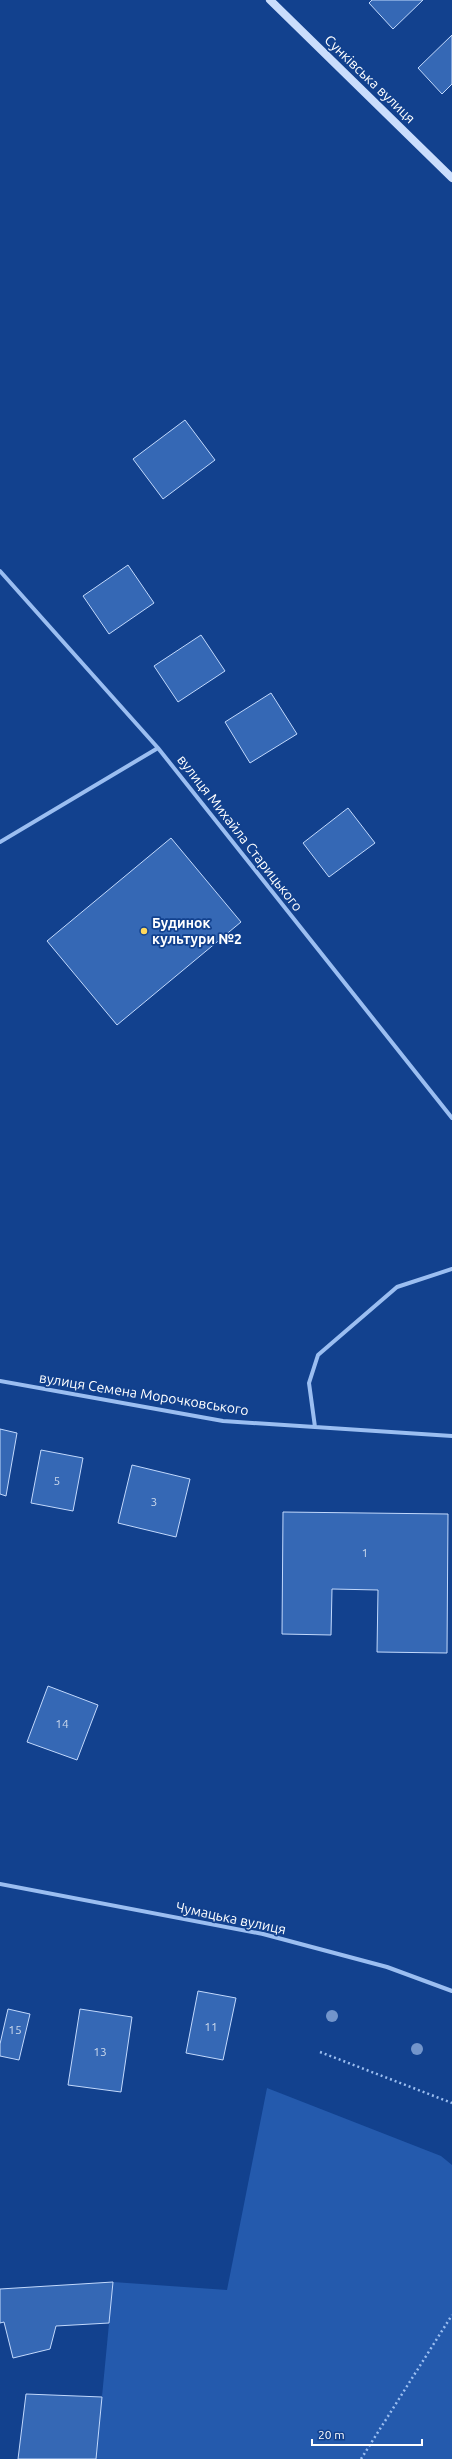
<svg xmlns="http://www.w3.org/2000/svg" width="452" height="2459" font-family="Ubuntu,sans-serif">
<rect width="100%" height="100%" fill="#12418e"/>
<!-- green -->
<path fill="#245aad" d="M267,2088L441,2156L452,2165V2459H96L113,2282L227,2290Z"/>
<!-- building -->
<path fill="#3568b5" stroke="#c2d9fd" d="M372,0H423L393,29L369,3Z
M452,35V84L442,94L418,68Z
M185,420L215,460L163,499L133,459Z
M128,565L154,603L109,634L83,596Z
M201,635L225,671L178,702L154,666Z
M271,693L297,734L250,763L225,722Z
M348,808L375,843L329,877L303,843Z
M171,838L241,922L117,1025L47,941Z
M0,1429L17,1433L6,1496L0,1494Z
M41,1450L83,1458L73,1511L31,1503Z
M132,1465L190,1479L176,1537L118,1523Z
M283,1512L448,1514L447,1653L377,1652L378,1590L332,1589L331,1635L282,1634Z
M48,1686L98,1705L77,1760L27,1742Z
M198,1991L236,1998L223,2060L186,2053Z
M8,2009L30,2014L19,2060L0,2056V2044Z
M80,2009L132,2017L121,2092L68,2085Z
M113,2282L109,2323L56,2326L50,2349L13,2358L4,2322L0,2323V2289Z
M26,2394L102,2397L96,2459H18Z"/>
<g fill="none" stroke-linecap="round" stroke-linejoin="round">
<!-- path -->
<path stroke="#9bbef1" stroke-width="2.5" stroke-dasharray="2 3" stroke-linecap="butt" d="M320,2052L452,2103
M361,2459L452,2315"/>
<!-- street -->
<path stroke="#9bbef1" stroke-width="4" d="M0,571L158,748L452,1118
M0,842L158,748
M0,1381L223,1421L452,1436
M315,1427L309,1383L318,1355L397,1287L452,1269
M0,1884L263,1934L387,1967L452,1991"/>
<!-- secondary -->
<path stroke="#caddfc" stroke-width="8" d="M270,0L452,178"/>
</g>
<!-- trees -->
<g fill="#7395cb">
<circle cx="332" cy="2016" r="6"/>
<circle cx="417" cy="2049" r="6"/>
</g>
<!-- markers -->
<circle fill="#ffd85c" stroke="#12418e" stroke-width="1.5" cx="144" cy="931" r="4"/>
<g text-anchor="middle" dominant-baseline="central" stroke-width="3.5" stroke-linejoin="round" paint-order="stroke">
<!-- number labels -->
<g font-size="12" fill="#ccd9ec">
<text x="57" y="1480">5</text>
<text x="154" y="1501">3</text>
<text x="365" y="1552">1</text>
<text x="62" y="1723">14</text>
<text x="211" y="2026">11</text>
<text x="15" y="2029">15</text>
<text x="100" y="2051">13</text>
</g>
<!-- street labels -->
<g font-size="14" fill="#fff" stroke="#12418e">
<text transform="translate(370 79) rotate(44)">Сунківська вулиця</text>
<text transform="translate(240 833) rotate(52)">вулиця Михайла Старицького</text>
<text transform="translate(144 1394) rotate(9)">вулиця Семена Морочковського</text>
<text transform="translate(231 1918) rotate(12)">Чумацька вулиця</text>
</g>
<!-- poi labels -->
<g font-size="14" font-weight="bold" fill="#fff" stroke="#12418e" text-anchor="start">
<text x="152" y="923">Будинок<tspan x="152" dy="16">культури №2</tspan></text>
</g>
</g>
<!-- scale -->
<path d="M312 2439v6h110v-6" fill="none" stroke="#ffffff" stroke-width="2"/>
<text x="318" y="2439" font-size="12" fill="#ffffff" stroke="#12418e" stroke-width="3" paint-order="stroke">20 m</text>
</svg>
